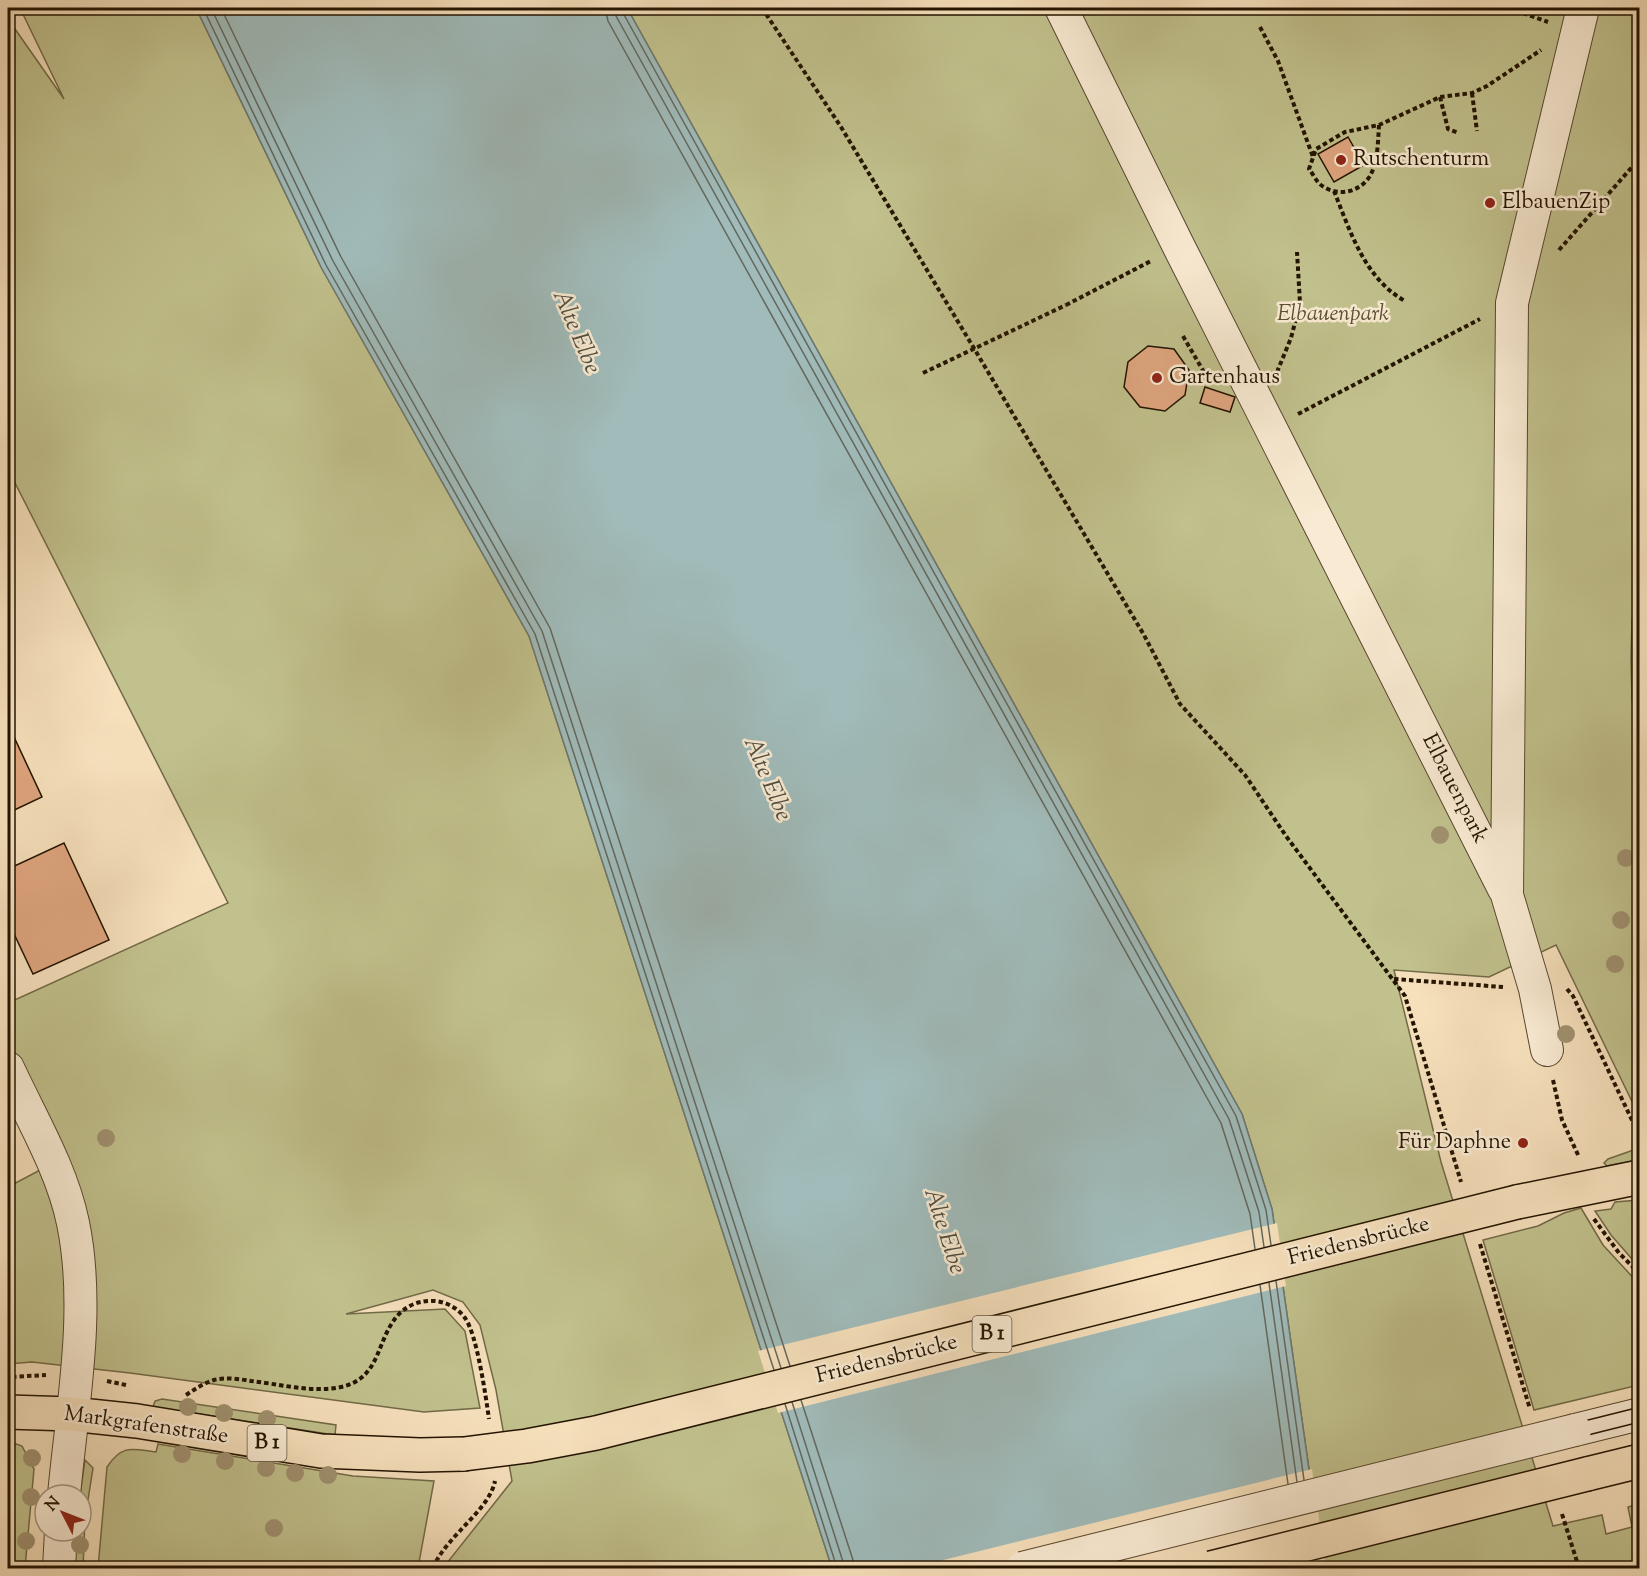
<svg xmlns="http://www.w3.org/2000/svg" width="1647" height="1576" font-family="'Sorts Mill Goudy',serif">
<rect width="100%" height="100%" fill="#f6e0bc"/>
<filter id="stains"><feTurbulence type="fractalNoise" baseFrequency=".00333" numOctaves="4"/><feColorMatrix values="0 0 0 0 .2 0 0 0 0 .09 0 0 0 0 .02 0 0 0 .5 -.17"/></filter>
<radialGradient id="worn" r=".72"><stop offset=".6" stop-color="#630" stop-opacity="0"/><stop offset="1" stop-color="#630" stop-opacity=".3"/></radialGradient>
<!-- green -->
<path fill="#c1c18d" stroke="#726a47" stroke-width="1.5" d="M20,8H196L321,267L529,636L832,1568H443L512,1481L496,1390L480,1325L463,1302L433,1290L346,1314L445,1309L465,1331L480,1408L424,1412L130,1373L32,1362L8,1364V1187L61,1159L8,1043V1003L228,903L8,469V19L64,99Z
M627,8H1639L1640,590L1632,619L1631,658L1632,699L1640,767L1639,1116L1556,945L1489,977L1394,970L1441,1162L1553,1526L1602,1515L1606,1534L1632,1527L1628,1507L1639,1504V1568H1323L1272,1209L1242,1114Z
M1639,1148V1160L1607,1166L1604,1163L1608,1159Z
M1639,1200H1640L1639,1267L1611,1235L1595,1211L1611,1209L1615,1202Z
M1581,1208L1603,1245L1639,1284V1385L1534,1410L1483,1240L1538,1226L1564,1213Z
M162,1399L336,1425L335,1435L153,1407L155,1401Z
M8,1441L22,1446L34,1469L25,1568H8Z
M158,1444L353,1476L434,1481L418,1568H98L107,1467C122,1444 132,1449 156,1452Z
M85,1460L93,1468L85,1519L83,1568H74L76,1531H81L80,1495Z"/>
<!-- water -->
<path fill="#a0bbba" stroke="#6e7870" stroke-width="1.5" d="M196,8H627L1242,1114L1272,1209L1323,1568H832L529,636L321,267Z"/>
<!-- pier -->
<path fill="#f6e0bc" d="M1277,1223L1286,1286L778,1413L758,1351Z
M1312,1469L1326,1568H911Z"/>
<g fill="none" stroke-linecap="round" stroke-linejoin="round">
<!-- shore -->
<path stroke="#62685e" stroke-width="1.5" d="M203,8L326,265L535,634L774,1370
M211,8L333,261L542,631L781,1368
M221,8L341,257L550,628L790,1366
M605,8L608,21L1221,1123L1250,1214L1255,1249
M614,8L616,16L1229,1119L1259,1212L1264,1247
M622,8L623,13L1236,1116L1266,1210L1271,1245
M1276,1281L1304,1480
M1269,1283L1297,1482
M1260,1285L1288,1484
M801,1400L853,1560L854,1568
M792,1402L845,1568
M785,1404L837,1568"/>
</g>
<!-- building -->
<path fill="#dfa67f" stroke="#231401" stroke-width="1.5" d="M1348,137L1364,165L1334,182L1318,154Z
M1148,346L1174,349L1189,370L1185,395L1165,411L1140,407L1124,387L1128,362Z
M1205,387L1235,397L1230,412L1200,403Z
M8,724L42,797L8,813Z
M64,843L109,940L33,974L8,921V869Z"/>
<g fill="none" stroke-linecap="round" stroke-linejoin="round">
<!-- minor casing -->
<g stroke="#584730" stroke-width="34">
<path id="minor" d="M1061,8L1179,247L1504,889
M1547,1050L1535,989L1507,895L1512,303L1583,8
M8,1068C31,1118 62,1169 73,1223C91,1310 72,1407 64,1495
M1575,1430L1640,1414
M59,1568L61,1531"/>
</g>
<!-- major casing -->
<g stroke="#231401" stroke-width="36">
<path id="major" d="M1517,1202L1640,1177
M8,1412L71,1414L137,1421L321,1451L420,1455L464,1454
M1587,1474L1640,1461"/>
</g>
<!-- path -->
<path stroke="#231401" stroke-width="4" stroke-dasharray="4.5 3" stroke-linecap="butt" d="M762,8L841,127L975,350L1144,635L1180,704L1245,775L1286,836L1405,996L1461,1182
M1509,8L1548,22
M1260,27L1278,61L1313,157
M1472,93L1477,131
M1440,97L1448,129L1459,133
M1379,125C1378,141 1378,162 1370,176C1359,193 1337,197 1321,185C1316,181 1313,174 1309,169L1316,149L1345,132L1379,125L1440,97L1472,93L1487,86L1541,50
M1334,191C1350,231 1365,279 1405,301
M1559,250L1640,158
M1066,305L1151,261
M1183,336L1205,374
M1277,372L1291,338L1300,303L1297,252
M1298,414L1480,319
M1394,979L1503,987
M1567,989L1573,996L1640,1137
M1553,1080L1562,1120L1579,1157
M1594,1219L1619,1253L1640,1274
M1480,1244L1530,1409
M12,1377L46,1375
M107,1381L126,1385
M186,1395C195,1389 204,1383 214,1380C225,1377 239,1379 251,1381C279,1384 312,1393 341,1387C383,1378 375,1337 401,1312C409,1305 419,1301 430,1301C443,1300 457,1307 465,1318C477,1334 486,1398 489,1419
M1562,1514L1579,1568
M433,1568C446,1536 489,1511 495,1481"/>
<!-- minor -->
<use href="#minor" stroke="#f9ebd3" stroke-width="32"/>
<!-- major -->
<use href="#major" stroke="#f6e0bc" stroke-width="33"/>
<!-- tram -->
<path stroke="#231401" stroke-width="1.5" d="M995,1568L1640,1407
M1054,1568L1640,1422"/>
<!-- minor-bridge casing -->
<g stroke="#584730" stroke-width="34" stroke-linecap="butt">
<path id="minor-bridge" d="M1022,1568L1575,1430"/>
</g>
<!-- major-bridge casing -->
<g stroke="#231401" stroke-width="36" stroke-linecap="butt">
<path id="major-bridge" d="M464,1454L527,1446L596,1433L1517,1202
M1211,1568L1587,1474"/>
</g>
<!-- path-bridge -->
<path stroke="#231401" stroke-width="4" stroke-dasharray="4.5 3" stroke-linecap="butt" d="M923,373L1066,305"/>
<!-- minor-bridge -->
<use href="#minor-bridge" stroke="#f9ebd3" stroke-width="32"/>
<!-- major-bridge -->
<use href="#major-bridge" stroke="#f6e0bc" stroke-width="33"/>
</g>
<!-- trees -->
<g fill="#a09170">
<circle cx="1440" cy="835" r="9"/>
<circle cx="1626" cy="858" r="9"/>
<circle cx="1621" cy="920" r="9"/>
<circle cx="1615" cy="964" r="9"/>
<circle cx="1566" cy="1034" r="9"/>
<circle cx="106" cy="1138" r="9"/>
<circle cx="188" cy="1407" r="9"/>
<circle cx="224" cy="1413" r="9"/>
<circle cx="267" cy="1419" r="9"/>
<circle cx="182" cy="1454" r="9"/>
<circle cx="32" cy="1458" r="9"/>
<circle cx="225" cy="1461" r="9"/>
<circle cx="266" cy="1468" r="9"/>
<circle cx="295" cy="1473" r="9"/>
<circle cx="328" cy="1475" r="9"/>
<circle cx="31" cy="1497" r="9"/>
<circle cx="274" cy="1528" r="9"/>
<circle cx="26" cy="1541" r="9"/>
<circle cx="80" cy="1545" r="9"/>
</g>
<!-- markers -->
<g fill="#8f2418" stroke="#f9ebd3" stroke-width="2">
<circle cx="1341" cy="160" r="6"/>
<circle cx="1490" cy="203" r="6"/>
<circle cx="1157" cy="378" r="6"/>
<circle cx="1523" cy="1143" r="6"/>
</g>
<g text-anchor="middle" dominant-baseline="central" stroke-width="5" stroke-linejoin="round" paint-order="stroke">
<!-- shield labels -->
<g fill="#f9ebd3" stroke="#635440" stroke-width="1.5">
<rect x="972.5" y="1316" width="39" height="36" rx="4.5"/>
<rect x="247.5" y="1425" width="39" height="36" rx="4.5"/>
</g>
<g font-size="21" font-weight="bold" fill="#231401">
<text x="992" y="1334">B 1</text>
<text x="267" y="1443">B 1</text>
</g>
<!-- poi labels -->
<g font-size="22" fill="#231401" stroke="#f9ebd3" text-anchor="start">
<text x="1353" y="160">Rutschenturm</text>
<text x="1502" y="203">ElbauenZip</text>
<text x="1169" y="378">Gartenhaus</text>
<text x="1511" y="1143" text-anchor="end">Für Daphne</text>
</g>
<!-- park labels -->
<g font-size="22" font-style="italic" fill="#5a5132" stroke="#f9ebd3">
<text x="1333" y="315">Elbauenpark</text>
</g>
<!-- street labels -->
<g font-size="22" fill="#231401" stroke="#f9ebd3">
<text transform="translate(1454 789) rotate(63)">Elbauenpark</text>
<text transform="translate(1359 1242) rotate(-14)">Friedensbrücke</text>
<text transform="translate(887 1360) rotate(-14)">Friedensbrücke</text>
<text transform="translate(146 1426) rotate(8)">Markgrafenstraße</text>
</g>
<!-- water labels -->
<g font-size="24" font-style="italic" fill="#4f4e42" stroke="#f9ebd3">
<text transform="translate(576 332) rotate(67)">Alte Elbe</text>
<text transform="translate(767 779) rotate(67)">Alte Elbe</text>
<text transform="translate(944 1231) rotate(72)">Alte Elbe</text>
</g>
</g>
<!-- margin -->
<rect width="1647" height="1576" fill="none" stroke="#f6e0bc" stroke-width="30"/>
<rect x="9" y="9" width="1629" height="1558" fill="none" stroke="#231401" stroke-width="3"/>
<rect x="15" y="15" width="1617" height="1546" fill="none" stroke="#231401" stroke-width="1.5"/>
<!-- north arrow -->
<g transform="translate(63 1513) rotate(312)"><circle r="28" fill="#f9ebd3" stroke="#a3957f" stroke-width="1.5"/>
<path d="M0-4.5L10 22L0 15L-10 22Z" fill="#8f2418"/>
<text y="-9" font-size="16" font-weight="bold" text-anchor="middle" fill="#231401">N</text>
</g>
<rect width="100%" height="100%" filter="url(#stains)"/>
<rect width="100%" height="100%" fill="url(#worn)"/>
</svg>
